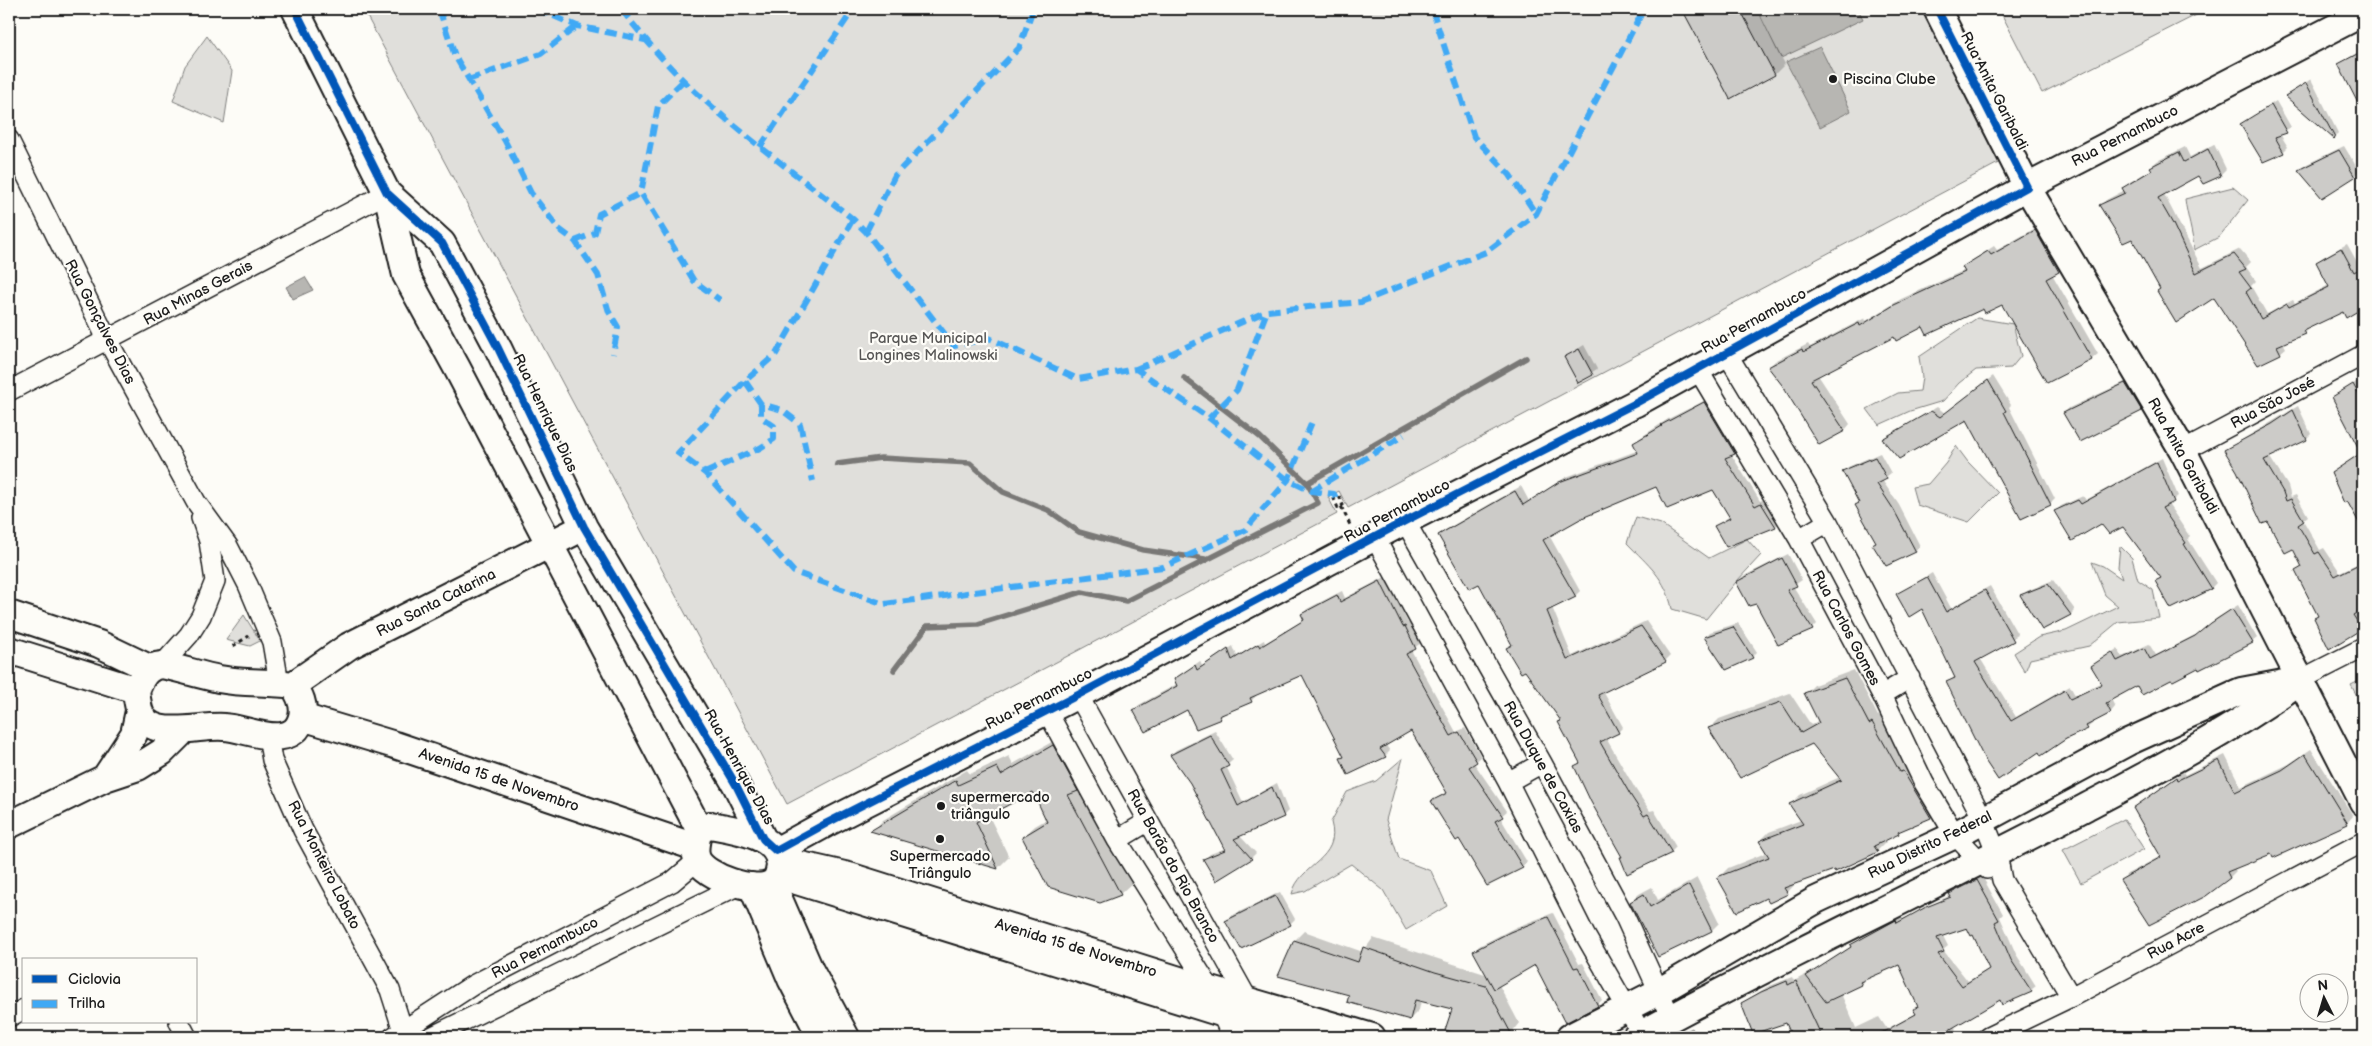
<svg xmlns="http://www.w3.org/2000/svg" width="2372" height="1046" font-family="'Balsamiq Sans',sans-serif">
<rect width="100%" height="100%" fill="#fdfcf7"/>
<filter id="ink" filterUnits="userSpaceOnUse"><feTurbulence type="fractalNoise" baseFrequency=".02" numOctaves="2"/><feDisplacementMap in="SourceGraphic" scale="10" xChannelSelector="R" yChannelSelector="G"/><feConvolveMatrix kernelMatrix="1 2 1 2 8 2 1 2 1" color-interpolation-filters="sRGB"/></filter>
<g filter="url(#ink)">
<!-- green -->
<path fill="#e0dfdb" stroke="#7e7e7c" d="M363,9H1929L2002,161L1348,508L1339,491L1328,497L1337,514L787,804Z
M1999,9H2208L2042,93Z
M207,36L232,71L224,123L173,101L185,66Z
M2233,187L2248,200L2219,237L2194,250C2193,232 2187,217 2185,199Z
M1977,318L2013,324L2021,356L2011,368L1976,370L1959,383L1943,401L1910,411L1879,425L1867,409L1898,393L1920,391L1922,377L1919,357Z
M1956,446L1968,462L1998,493L1969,522L1917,505L1912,487L1928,484L1946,463Z
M1636,517L1661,524L1709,558L1747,539L1761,555L1736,582L1706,619L1672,609C1666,578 1648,565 1627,543Z
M2120,546L2132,558L2138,580L2153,590L2159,618L2118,622L2089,646L2030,659L2025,672L2014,653L2039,637L2066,631L2118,606L2105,595L2092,562L2103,566L2122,579L2118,567Z
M244,615L260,641L250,646L226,640Z
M2363,679V707L2351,685Z
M1403,758L1386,820L1399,859L1431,871L1447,906L1406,930L1383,890L1351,864L1305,891L1292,894C1299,864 1342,860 1331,822L1347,792L1376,781Z
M2124,819L2144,849L2081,883L2063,850Z
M1692,1028L1697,1037H1674Z"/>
<!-- water -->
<path fill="#b7b6b2" stroke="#797876" d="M1757,9H1858L1863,19L1781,58Z
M1820,47L1851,111L1820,127L1786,62Z
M305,277L313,290L293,299L286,287Z"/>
<!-- shadow -->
<path fill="#0003" fill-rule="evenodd" d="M1683,9H1756L1785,64L1775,74L1730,98Z
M2363,49V86L2353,91L2339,64Z
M2311,79L2338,133L2334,137L2286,96Z
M2276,101L2291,127L2280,134L2288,147L2283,152L2241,124Z
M2214,144L2226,169L2220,175L2199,174L2164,194L2202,268L2240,249L2251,262L2246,267L2256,281L2251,286L2267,314L2293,300L2295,303L2329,285L2317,263L2323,257L2347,244L2360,267L2363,265V306L2346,316L2343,311L2309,327L2304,333L2283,342L2286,348L2280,353L2215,297L2161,289L2132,237L2101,205L2106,200L2125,190L2124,188L2130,182L2152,169L2151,167L2157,161L2185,147L2190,157Z
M2344,146L2359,171L2354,176L2300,170L2305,165Z
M2041,225L2064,265L2052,274L2098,354L2092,359L2048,381L2002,303L1923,325L1894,336L1818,375L1850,424L1845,430L1820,444L1783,384L1769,367L1775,361L1808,344L1810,347L1865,318L1866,321L1901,299L1965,270L1964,268L1970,262L1994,246L1997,250Z
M1584,345L1597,369L1578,381L1565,357Z
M1993,376L2011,405L2009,407L2055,499L2050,504L1967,418L1884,439L1937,407L1945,413Z
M2131,379L2146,405L2141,410L2064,413L2069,408Z
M2359,380L2361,385L2363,384V528L2332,473L2362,452L2333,398Z
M1710,398L1739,447L1731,454L1760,501L1767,498L1781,521L1776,526L1727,546L1716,526L1730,516L1714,488L1656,485L1582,517L1549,535L1580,591L1575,596L1552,607L1572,656L1646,621L1670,656L1665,661L1603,691L1623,727L1618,732L1606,738L1636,790L1650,811L1654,810L1676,847L1671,852L1621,858L1623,856L1576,766L1580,762L1562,721L1508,648L1513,643L1480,582L1440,535L1445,530L1521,486L1529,501L1566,477L1639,450L1635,443L1640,438L1668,419Z
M2298,406L2311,434L2306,439L2269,456L2288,486L2291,497L2296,495L2308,516L2303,520L2320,550L2324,548L2340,572L2363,561V612L2360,614L2363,626L2361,628L2315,618L2319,614L2297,571L2303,565L2293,547L2225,450Z
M1880,453L1891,473L1882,480L1899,505L1920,546L1915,551L1887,565L1874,544L1877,541L1843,472L1848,467Z
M2162,458L2178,496L2168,504L2190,537L2188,539L2216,583L2211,588L2157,581L2162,576L2124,526L2056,511L2061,506L2083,496L2086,500Z
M1788,554L1802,580L1793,586L1817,624L1812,629L1756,602L1737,582L1742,577Z
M1932,573L1951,608L1990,586L2018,635L1980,658L2016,717L2070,686L2075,695L2102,682L2092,667L2118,648L2122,657L2149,644L2156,655L2201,632L2217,618L2238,605L2257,638L2252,642L2198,666L2138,684L2111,699L2115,707L2111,712L2091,722L2092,724L2087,728L2041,754L1948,683L1955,676L1923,607L1897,595Z
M1385,577L1408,623L1410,622L1421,643L1411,650L1456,732L1465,728L1481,757L1474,763L1507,811L1500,817L1527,862L1522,867L1459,838L1432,801L1448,791L1411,730L1385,744L1390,751L1385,756L1349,773L1342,759L1345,756L1302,674L1255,694L1256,696L1251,701L1225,713L1220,718L1188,708L1134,710L1139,705L1177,684L1175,679L1200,661L1202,666L1233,646L1237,656L1264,640L1265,643L1305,619L1303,614L1307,609L1342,591L1345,598Z
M2053,580L2075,610L2071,614L2042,628L2022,596L2027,591Z
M1738,623L1757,652L1752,657L1705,637L1710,632Z
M1854,670L1878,716L1881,714L1939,808L1930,817L1903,829L1884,840L1886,842L1877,851L1796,883L1787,893L1769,902L1766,896L1719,877L1728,868L1768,852L1760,841L1769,832L1801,820L1791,804L1800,795L1840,777L1812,743L1710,728L1719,719L1790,693L1811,725L1819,720L1805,694L1814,685Z
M1215,731L1233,760L1226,766L1243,802L1277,783L1288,811L1283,816L1239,835L1256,853L1251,858L1205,859L1210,854L1226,848L1191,783L1171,755L1176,750Z
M1064,735L1081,786L1132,883L1120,894L1023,837L1035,826L1047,819L1034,790L988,814L1009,857L998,868L873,831L883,820L967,770L970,774L1009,756L1013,764Z
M2311,749L2353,816L2347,823L2274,857L2271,852L2234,868L2236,871L2230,877L2205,894L2121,881L2127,874L2161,856L2134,808L2183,772L2185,775L2225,755L2241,787L2289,764Z
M1982,876L2003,914L2000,917L2016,954L2036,986L2031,990L2003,1004L2000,998L1954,1026L1956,1029L1951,1034L1945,1037H1794L1787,1021L1743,1003L1767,987L1792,977L1794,981L1822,966L1852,946L1857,941L1901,916L1903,919L1951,895L1956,889ZM1968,926L1974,933L1990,968L1968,981L1943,950L1948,946L1942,934ZM1900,964L1918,1005L1915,1009L1917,1013L1887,1029L1879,1017L1856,1028L1842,996L1843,993L1861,984L1866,978Z
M1697,878L1719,923L1712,930L1631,902L1639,894L1652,887L1658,900Z
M1280,892L1295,919L1290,924L1226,921L1231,916Z
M1553,913L1579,964L1583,963L1602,1000L1597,1005L1535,963L1499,985L1519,1023L1508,1037H1476L1447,1030L1454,1008L1421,1001L1419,1010L1410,1019L1351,994L1280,975L1295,940L1304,931L1363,952L1373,938L1488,975L1475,951L1479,946L1516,927Z"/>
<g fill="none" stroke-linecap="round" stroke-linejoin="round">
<!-- stream -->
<path stroke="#797876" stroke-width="5.5" d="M837,464L881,458L970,463L1003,492L1048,510L1079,532L1143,550L1205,559
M1307,483L1526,358
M894,670L927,626L978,624L1082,592L1126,601L1318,503L1307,483L1260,437L1184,378"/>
</g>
<!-- building -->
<path fill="#cccbc8" stroke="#1c1c1c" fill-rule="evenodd" d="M1682,9H1740L1775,75L1730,99Z
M2359,53L2363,63V113L2338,64Z
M2306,83L2335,138L2334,139L2285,96Z
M2271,105L2287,133L2275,137L2284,153L2263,162L2240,124Z
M2208,149L2221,176L2203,184L2198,176L2158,198L2173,224L2196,273L2234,254L2246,269L2239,272L2251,288L2246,292L2261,319L2287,304L2289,307L2329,287L2316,262L2341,248L2354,272L2363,267V308L2346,318L2343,312L2303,331L2305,334L2277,346L2281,354L2258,365L2214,298L2176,323L2157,291L2160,289L2132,239L2123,243L2099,205L2125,193L2122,188L2152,170L2150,167L2179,152L2184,162Z
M2339,150L2355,177L2322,198L2298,170Z
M2035,230L2059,272L2046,279L2092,360L2047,383L2002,305L1985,313L1983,309L1927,335L1923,327L1896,341L1894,337L1811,380L1845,431L1819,445L1782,385L1768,367L1802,349L1803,352L1859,323L1860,326L1894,305L1965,272L1962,267L1988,251L1991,255Z
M1579,349L1593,375L1578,383L1564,357Z
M1988,380L2006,411L2004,412L2051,505L2021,519L1967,420L1899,459L1882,439L1931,411L1940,417Z
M2125,383L2142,411L2080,442L2063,413Z
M2353,384L2363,402V530L2347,501L2344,503L2331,473L2361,453L2332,397Z
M1704,402L1735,454L1725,458L1755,506L1761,503L1776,527L1726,547L1714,526L1730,518L1713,490L1667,509L1656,487L1582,518L1543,540L1576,597L1547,611L1567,660L1641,626L1666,662L1598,695L1619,733L1600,742L1631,796L1644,816L1648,814L1672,853L1627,874L1620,857H1622L1591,802L1574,766L1580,763L1558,722L1561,721L1525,671L1521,673L1506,648L1512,645L1479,584L1469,589L1438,535L1515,491L1523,505L1559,482L1638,453L1633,443L1662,426L1661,425Z
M2293,410L2307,440L2264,460L2283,492L2286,501L2291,499L2304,521L2298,525L2315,554L2319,552L2335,576L2363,562V609L2353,615L2362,629L2329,649L2314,618L2318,616L2295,571L2302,567L2293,549L2285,553L2268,522L2262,524L2237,471L2224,450L2272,424Z
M1875,457L1887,479L1877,484L1894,510L1916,552L1886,566L1872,544L1876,542L1855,505L1859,503L1842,471Z
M2157,462L2174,502L2162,508L2186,543L2184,544L2212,589L2171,609L2155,581L2161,578L2123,527L2109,534L2101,524L2072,541L2054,511L2078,500L2081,504Z
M1782,558L1797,586L1787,590L1813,630L1778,645L1756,604L1749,606L1736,582Z
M1927,577L1946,612L1985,590L2014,641L1975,662L2011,721L2065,690L2070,699L2102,684L2091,666L2112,652L2117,661L2144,648L2150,659L2195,636L2211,623L2232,609L2253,643L2199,670L2198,668L2173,681L2171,680L2142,695L2137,686L2106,703L2111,713L2086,726L2088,729L2066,739L2041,756L2039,752L1998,780L1986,762L1946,682L1955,678L1922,609L1909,617L1896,594Z
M1380,581L1403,627L1405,626L1416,649L1406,654L1451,736L1459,732L1477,762L1469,767L1503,817L1495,821L1523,868L1487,886L1459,839L1456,841L1431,801L1447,793L1411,731L1380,749L1386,757L1348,775L1340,758L1344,757L1302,675L1250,698L1252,702L1219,716L1221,719L1196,729L1187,710L1145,732L1133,710L1177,686L1174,679L1195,665L1197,670L1228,649L1232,660L1258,644L1260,647L1304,620L1301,614L1337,595L1340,602Z
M2048,584L2071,615L2042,630L2020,595Z
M1733,627L1753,658L1726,670L1704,637Z
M1845,678L1869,724L1872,722L1900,772L1903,771L1931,818L1898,832L1899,834L1874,846L1878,852L1835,872L1834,870L1784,888L1788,894L1769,903L1766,898L1737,912L1717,877L1769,857L1759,841L1803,824L1789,804L1841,780L1812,744L1740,778L1708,728L1781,702L1801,733L1819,723L1804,693Z
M1210,735L1229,766L1221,770L1238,806L1272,787L1284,817L1234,839L1252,859L1216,881L1203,859L1225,850L1190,783L1170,755Z
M1053,745L1078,791L1068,795L1121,895L1100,903L1048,887L1022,837L1047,822L1033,792L976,822L998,869L870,831L956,780L958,785L997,767L1001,775Z
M2305,754L2348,824L2273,858L2271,854L2227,872L2230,878L2206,896L2149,925L2120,880L2161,857L2133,808L2177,777L2178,780L2219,760L2235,792L2282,770Z
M1977,880L1999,920L1995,922L2011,960L2032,992L2002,1005L2000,1000L1949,1030L1953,1037H1874L1916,1014L1913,1009L1918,1007L1899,965L1860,982L1862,985L1826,1002L1806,976L1851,947L1850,945L1896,920L1897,923L1926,907L1951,897L1949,894ZM1967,928L1971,936L1973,935L1989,969L1962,986L1938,954L1944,952L1937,938Z
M1689,885L1712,931L1658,957L1630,902L1644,894L1650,907Z
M1275,896L1291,925L1241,949L1225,921Z
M1548,917L1574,968L1578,967L1598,1006L1565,1023L1535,965L1494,989L1473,951L1510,932Z
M1294,940L1358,962L1363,947L1435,972L1486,986L1513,1037H1471L1445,1030L1452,1009L1415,1000L1410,1020L1347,1002L1349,995L1278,976Z
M1787,981L1788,985L1796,981L1822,1037H1792L1786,1023L1753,1034L1741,1003L1761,992Z"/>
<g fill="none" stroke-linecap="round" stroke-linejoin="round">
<!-- street casing -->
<g stroke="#1c1c1c" stroke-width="22">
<path id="street" d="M9,140L108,341L196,502L228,546L248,585L272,642L279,683
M1726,352L1828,522L1983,819L1997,854L2002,880L2071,997
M1697,368L1799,539L1882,695L1924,783L1955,835L1987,869
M9,391L387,193
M2183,451L2363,355
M1405,521L1542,763L1625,917L1671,1018
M1375,538L1508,782L1585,935L1642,1034
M1799,539L1828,522
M162,665L189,635L201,616L215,581L209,541L201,518
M2300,680L2363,648
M1078,695L1252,1007
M1882,695L1910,678
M1047,711L1117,840L1211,990L1232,1037
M268,736L272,760L303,830L390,990L405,1037
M1508,782L1542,763
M1117,840L1147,822
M9,1017L24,1009
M179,1022L187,1037
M393,1037L473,985L672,882L698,860
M431,1037L739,885
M1988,1037L2071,997L2363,842"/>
</g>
<!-- secondary casing -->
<g stroke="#1c1c1c" stroke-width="30">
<path id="secondary" d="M295,9L387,193L406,275L457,368L699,829
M1937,9L2027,187L2183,451L2363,802
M387,193L442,243L498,348L584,527L736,785L763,839
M9,614L99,644L149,668
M9,650L136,690
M162,665C182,669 200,675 219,679C244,684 268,681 293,685C300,695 305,705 302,717C293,753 248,728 224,727C199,724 143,745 138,704C137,698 135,692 138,686C143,674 149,666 162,665Z
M293,685L349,646L584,527
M302,717L395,745L695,847
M105,778L134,734L139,711
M9,825L105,778L138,767L162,752L184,730
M710,825C732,829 781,835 780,866C779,872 778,879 772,883C755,894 705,877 697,859C693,849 697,839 699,829Z
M776,851L827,823L1078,695L1405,521L1634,404L2027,187L2363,13
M779,860L849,876L1211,990L1372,1037
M784,877L1221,1013L1306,1037
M772,883L810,970L846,1037
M752,886L791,979L821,1037
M1570,1037L1660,991L1816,900L1955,835L2128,742L2241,691L2300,680
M1636,1037C1783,956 1937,886 2086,807C2156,770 2229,732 2294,685"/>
</g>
<!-- path -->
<path stroke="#1c1c1c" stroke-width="3" stroke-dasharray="4 4" stroke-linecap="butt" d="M1341,506L1343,505L1339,496L1334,499L1338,508L1341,506L1350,525
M233,646L249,636"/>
<!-- street -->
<use href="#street" stroke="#fdfcf7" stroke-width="19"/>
<!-- secondary -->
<use href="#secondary" stroke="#fdfcf7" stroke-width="26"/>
<!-- quiet -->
<path stroke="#3fa9f5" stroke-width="6" stroke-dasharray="12 6" stroke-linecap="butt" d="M439,9L455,56L505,141L531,193L559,229L575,241L598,275L609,312L618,327L613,354
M537,9L577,26L645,40
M621,9C641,34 661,59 684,81C736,131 796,174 853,219L866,232L954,346L989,338L1078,379L1136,369L1209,418L1288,480L1311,491L1334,494L1336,498
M1434,9L1435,18L1474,137L1510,175L1536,214
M468,80L541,54L577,26
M683,81L658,106L641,193L694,281L720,300
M760,147L853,10L852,9
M853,219L776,354L745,381L678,453L705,473L794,572L884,604L1163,567L1245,530L1288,480L1312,422
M866,232L895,175L1019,48L1033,9
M575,241L595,233L599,214L641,193
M1136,369L1267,311L1361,302L1486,252L1536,214L1644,9
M745,381L761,404L782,410L800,424L813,481
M1209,418L1237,390L1267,311
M705,473L760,448L774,439V426L761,417V404
M1311,491L1404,435"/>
<!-- cycleway casing -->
<g stroke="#fdfcf7" stroke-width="11">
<path id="cycleway" d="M295,9L387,193L442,243L498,348L584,527L736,785L763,839L776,851L827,823L1078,695L1405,521L1634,404L2027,187L1937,9"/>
</g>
<!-- cycleway -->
<use href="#cycleway" stroke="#0057b8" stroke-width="8"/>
</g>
</g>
<!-- markers -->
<g fill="#1c1c1c" stroke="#fdfcf7" stroke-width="2">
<circle cx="1833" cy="79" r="5"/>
<circle cx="941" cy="806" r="5"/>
<circle cx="940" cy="839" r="5"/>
</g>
<g text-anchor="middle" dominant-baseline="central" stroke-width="4.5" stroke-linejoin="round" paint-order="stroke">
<!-- poi labels -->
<g font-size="15" fill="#1c1c1c" stroke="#fdfcf7" text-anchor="start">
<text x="1843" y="79">Piscina Clube</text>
<text x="951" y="797">supermercado<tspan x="951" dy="17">triângulo</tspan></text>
<text x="940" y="856" text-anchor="middle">Supermercado<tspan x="940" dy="17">Triângulo</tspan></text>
</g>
<!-- street labels -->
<g font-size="15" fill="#1c1c1c" stroke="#fdfcf7">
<text transform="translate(1994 91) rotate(63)">Rua Anita Garibaldi</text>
<text transform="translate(2125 136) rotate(-27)">Rua Pernambuco</text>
<text transform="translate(198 293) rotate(-28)">Rua Minas Gerais</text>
<text transform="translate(1754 321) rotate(-29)">Rua Pernambuco</text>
<text transform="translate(100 322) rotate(63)">Rua Gonçalves Dias</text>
<text transform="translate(2273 403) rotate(-28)">Rua São José</text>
<text transform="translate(545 413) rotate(64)">Rua Henrique Dias</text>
<text transform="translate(2183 456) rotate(61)">Rua Anita Garibaldi</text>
<text transform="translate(1397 511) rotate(-28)">Rua Pernambuco</text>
<text transform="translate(436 603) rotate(-27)">Rua Santa Catarina</text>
<text transform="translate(1846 628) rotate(62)">Rua Carlos Gomes</text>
<text transform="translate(1039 699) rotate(-27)">Rua Pernambuco</text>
<text transform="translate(739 767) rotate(61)">Rua Henrique Dias</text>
<text transform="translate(1543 767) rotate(61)">Rua Duque de Caxias</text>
<text transform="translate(499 780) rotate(19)">Avenida 15 de Novembro</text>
<text transform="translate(1930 845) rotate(-26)">Rua Distrito Federal</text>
<text transform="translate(324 865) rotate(63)">Rua Monteiro Lobato</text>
<text transform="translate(1173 866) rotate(61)">Rua Barão do Rio Branco</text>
<text transform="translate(2176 941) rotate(-28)">Rua Acre</text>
<text transform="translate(545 948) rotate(-27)">Rua Pernambuco</text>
<text transform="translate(1076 948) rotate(17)">Avenida 15 de Novembro</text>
</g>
<!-- park labels -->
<g font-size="15" fill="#575655" stroke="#fdfcf7">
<text x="928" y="338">Parque Municipal<tspan x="928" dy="17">Longines Malinowski</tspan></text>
</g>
</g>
<!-- margin -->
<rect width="2372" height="1046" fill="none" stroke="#fdfcf7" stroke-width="30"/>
<rect x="15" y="15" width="2342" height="1016" fill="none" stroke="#1c1c1c" stroke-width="2" filter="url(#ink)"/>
<!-- legend -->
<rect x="22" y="958" width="175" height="65" fill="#fdfcf7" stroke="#a3a29f"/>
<rect x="32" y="975" width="25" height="8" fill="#0057b8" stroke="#a3a29f"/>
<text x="68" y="984" font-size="15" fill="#1c1c1c">Ciclovia</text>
<rect x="32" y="1000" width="25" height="8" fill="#3fa9f5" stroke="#a3a29f"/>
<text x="68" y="1008" font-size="15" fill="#1c1c1c">Trilha</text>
<!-- north arrow -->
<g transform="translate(2324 998) rotate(355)"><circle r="24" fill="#fdfcf7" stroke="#a3a29f"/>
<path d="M0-4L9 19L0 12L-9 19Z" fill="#1c1c1c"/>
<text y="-8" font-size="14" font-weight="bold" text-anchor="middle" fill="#1c1c1c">N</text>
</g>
</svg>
